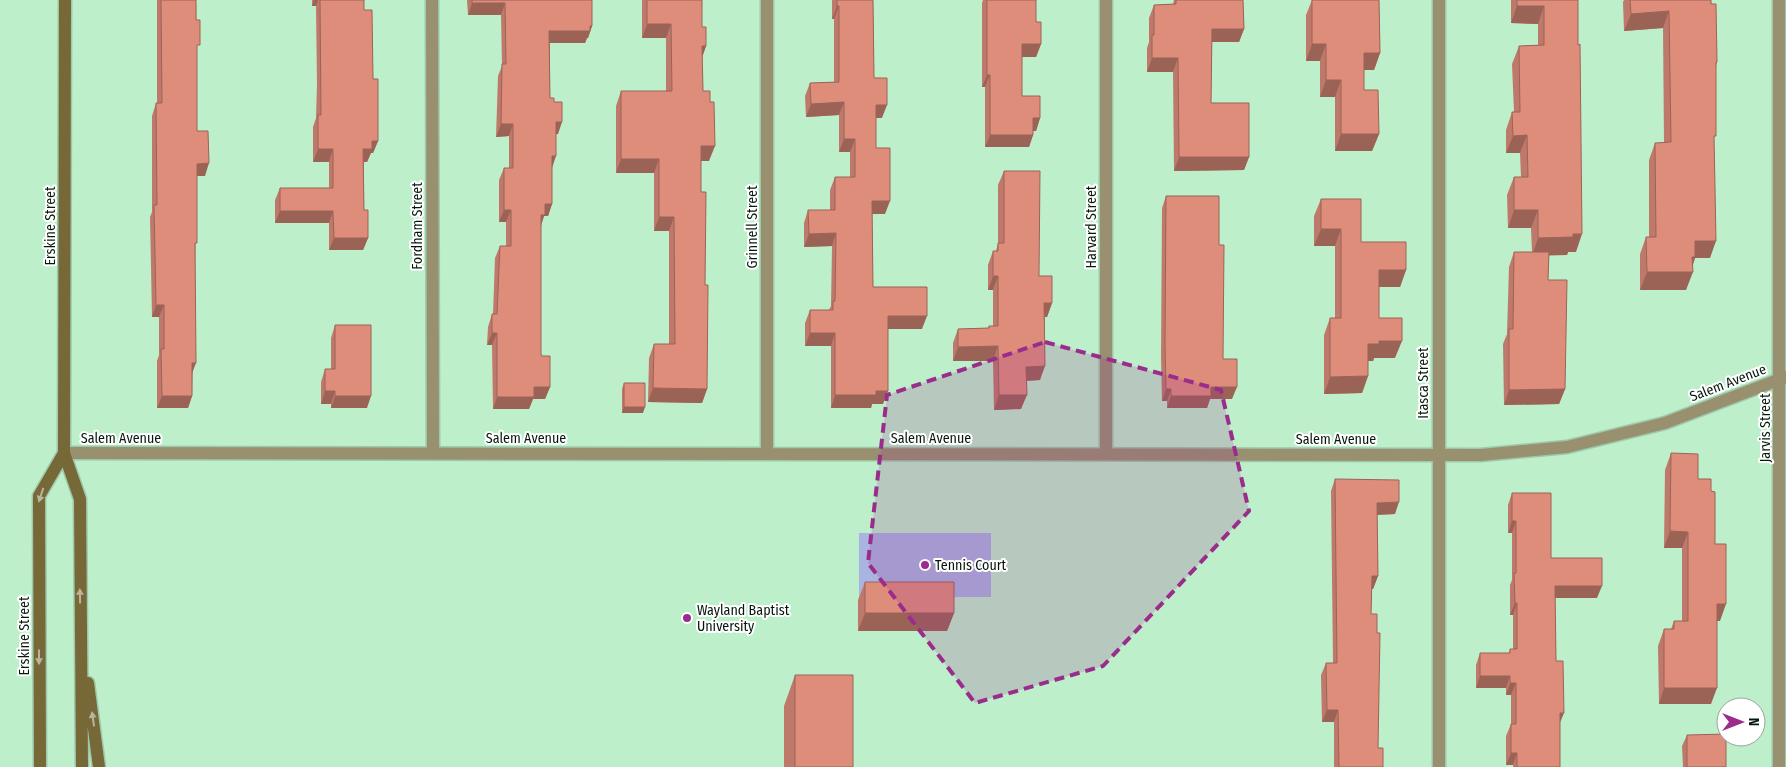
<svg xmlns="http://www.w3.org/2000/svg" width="1786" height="767" font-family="'Fira Sans Condensed',sans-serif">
<rect width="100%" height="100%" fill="#beefcb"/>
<!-- green -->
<path fill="#a9b4e1" d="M859,533H991V597H859Z"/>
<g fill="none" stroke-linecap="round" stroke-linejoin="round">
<!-- street casing -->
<g stroke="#9dc8a9" stroke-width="15">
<path id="street" d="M432,0L433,453
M1779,0V767
M64,453L1481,455L1567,447L1665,423L1786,377
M767,453V0
M1106,454V0
M1439,767V0"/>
</g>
<!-- secondary casing -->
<g stroke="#9dc8a9" stroke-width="15">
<path id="secondary" d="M65,0L64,453L80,499L82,767
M88,683L99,767
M40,767L39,496L64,453"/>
</g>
<!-- street -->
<use href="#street" stroke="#999070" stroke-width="12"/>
<!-- secondary -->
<use href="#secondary" stroke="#776838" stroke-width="12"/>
</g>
<!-- wall -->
<path fill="#bf796a" d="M157,0H196L197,53V131L205,176H197L192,396L188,408H157V361L159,355V317H152L150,217L152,212V116L156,103H157Z
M312,0H364V10L373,79L378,141L373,153H371L367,162H364V210L368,238L363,250H329V223H275V200L280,188H329V162H313V127L316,118L317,85L316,6H312Z
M467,0H592V26L588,38H587L585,43H550V98L554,102L558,134H556L552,166V204L548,216H544L541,226V354L550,387L545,399H533L529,409H493L492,345H487L488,327L492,314H493L495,258L500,246H506V222H499V180L504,168H509V136L496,137L498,76L502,66L501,15H468Z
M642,0H702V27L706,46L702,58L703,91L709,161H701V192L705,285L707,389L702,403L648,402L649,358L654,344H669V231H654V173H616V106L621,91H666V38H642Z
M832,0H873L874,78L882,118H876V148L885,214H872L873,287L922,329H888L883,404H872L871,408H831V346H805V323L810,310H829L831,306L832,246L804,247V223L808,210H830V190L835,177H850V152H839V115L806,117L805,96L810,83L834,82V19H832Z
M983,0H1036V22L1041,44L1036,57H1022V96L1040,118L1036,131H1033V135L1029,147H985V87H982V3Z
M1174,0H1243L1244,29L1239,42H1212L1211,103L1249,157L1244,170L1174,171L1173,72H1147V48L1149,42V18L1154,5L1173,4Z
M1312,0H1379L1380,53L1374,70H1364V90L1379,134L1372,151H1335V97H1320V61H1306V15Z
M1511,0H1578L1576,252H1568L1567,255H1549L1548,280L1565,389L1559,404L1504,405L1503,344L1507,334L1509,267L1514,252H1532L1531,228H1508L1507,195L1514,177H1521L1520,153H1506V130L1512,112H1514L1512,64L1519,46L1538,45V24L1511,23Z
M1624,0H1711L1717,62L1716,66L1714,140L1710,258H1695L1686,290H1640V254L1646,237H1649V160L1655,143H1664L1663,28L1624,31L1623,2Z
M1004,171L1039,276L1052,303L1047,317H1045L1040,380L1026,381L1021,409L994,410L993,361H953V343L958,329L988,328L989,326H993V290H988V265L993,251H996L998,243V185Z
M1166,196L1219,245L1223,359L1232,399H1210L1207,408H1167V401H1162L1161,357L1162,208Z
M1321,199L1361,242L1406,270L1400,287H1379V318L1395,358H1374L1373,361H1368V376L1362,393L1324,394V335L1330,318H1335V246H1314V216Z
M335,325L367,408H331V404H321V382L325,369H331V338Z
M624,383L643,413H622V389Z
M1671,453L1711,491L1720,621H1717L1711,704H1659L1658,646L1664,629H1671L1674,621H1682V548H1664L1665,470Z
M1335,479L1395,514L1377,515L1378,576L1373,589H1372L1371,614L1377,633L1378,748L1383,767H1334V722H1322L1321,675L1326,663H1333L1331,491Z
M1512,493L1551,558L1597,598H1555L1556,661L1560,723V767H1513V765H1506V736L1511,724V695H1506V688H1476V665L1480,653H1509L1510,649H1513V615H1510V585L1512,580V533H1508V505Z
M865,582L954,613L947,631H858V600Z
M795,675L853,767H784V706Z
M1687,735L1726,767H1683L1682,746Z"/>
<!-- shaded-wall -->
<path fill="#9b6356" d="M314,0H318L316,6H312Z
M472,3H505L501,15H468Z
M837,6H839L834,19H832Z
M1517,6H1544L1538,24L1511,23Z
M1669,11L1663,28L1624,31L1631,14Z
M647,24H671L666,38H642Z
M590,26H592L588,38H587L585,43H545L549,31Z
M1212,29H1244L1239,42H1207Z
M1022,44H1041L1036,57H1017Z
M1312,44H1326L1320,61H1306Z
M702,46H706L701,60Z
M1364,53H1380L1374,70H1357Z
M1152,58H1178L1173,72H1147Z
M987,75H990L985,87H982Z
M1326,80H1341L1335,97H1320Z
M844,102L839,115L806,117L811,104Z
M876,105H887L882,118H872Z
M1033,118H1040L1036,131H1029Z
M556,122H562L558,134L551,135Z
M501,124H513L509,136L496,137Z
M1341,134H1379L1372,151H1335Z
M990,135H1033L1029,147H985Z
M1527,135L1520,153H1506L1513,136Z
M844,139H855L850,152H839Z
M372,141H378L373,153H371L367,162H359L363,149Z
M701,146H715L709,161H696Z
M318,149H333L329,162H313Z
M552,156H556L552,168Z
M1179,157H1249L1244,170L1174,171Z
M621,159H659L654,173H616Z
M209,163L205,176H192L197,164Z
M872,201H890L885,214H868Z
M545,204H552L548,216H544L540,228H536Z
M504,210H511L506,222H499Z
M1514,210H1538L1531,228H1508Z
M280,211H333L329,223H275Z
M659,217H674L669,231H654Z
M1321,229H1341L1335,246H1314Z
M836,233L832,246L804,247L809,234Z
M1573,234H1582L1576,252H1568L1567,255L1532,256L1538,238Z
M334,238H368L363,250H329Z
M1695,241H1716L1710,258H1695L1690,272H1693L1686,290H1640L1647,272Z
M1379,270H1406L1400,287H1372Z
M993,276H998L993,290H988Z
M1044,303H1052L1047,317H1039Z
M156,305H164L159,317H152Z
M888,316H927L922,329H883Z
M492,333H497L492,345H487Z
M810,333H835L831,346H805Z
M1379,341H1402L1395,358H1374L1373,361H1361L1368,344Z
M998,346L993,361H953L958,347Z
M192,363H196L191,376Z
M1045,366L1040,380L1021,381L1026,367Z
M1368,376L1362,393L1324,394L1330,377Z
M534,387H550L545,399H533L529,409H493L497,397Z
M1211,387H1237L1232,399H1210L1207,408H1167L1171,396Z
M653,388L707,389L702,403L648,402Z
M1166,389H1171L1167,401H1162Z
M1565,389L1559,404L1504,405L1509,390Z
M325,391H335L331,404H321Z
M876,391H888L883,404H872L871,408H831L835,395Z
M999,395H1027L1021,409L994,410Z
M162,396H192L188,408H157Z
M335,396H371L367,408H331Z
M624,407H645L643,413H622Z
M1399,502L1395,514L1373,515L1377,503Z
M1512,521H1516L1512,533H1508Z
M1670,531L1688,532L1682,548H1664Z
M1372,576H1378L1373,589H1368Z
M1555,586H1602L1597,598H1550Z
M1515,603H1517L1513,615H1510Z
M1717,604H1726L1720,621H1711Z
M865,613H954L947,631H858Z
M1480,676H1510L1506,688H1476Z
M1510,683H1516L1511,695H1506Z
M1664,688H1717L1711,704H1659Z
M1327,710H1338L1334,722H1322Z
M1560,713H1564L1559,725Z
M1511,753H1517L1513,765H1506Z"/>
<!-- building -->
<path fill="#de8d7b" stroke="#9b6356" d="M161,0H196V20H200V45H197V131H208L209,163L197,164V243H195L196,363H192V396H162L161,349H164V305H156L154,205H157L156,103H162Z
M320,0H364V10H372L373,79H378V141H372V149H363L364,210H368V238H334L333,211H280V188H333V149H318V115H321Z
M472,0H592V26H590V31H549L550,98H554V102H562V122H556V156H552V204H545V215H541V354L542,356H550V387H534V397H497V333H492V314H497L500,246H511V210H504V168H513V124H501L502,64H506L505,3H472Z
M647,0H702V27H706V46H702L703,91H710V102H714L715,146H701V192H706L705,285H708L707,389L653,388L654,344H675L674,217H659V159H621V91H672L671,24H647Z
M837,0H873L874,78H887V105H876V148H890V201H872L873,287H927V316H888V391H876V395H835V333H810V310H833V301H835L836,233L809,234L808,210H835V177H855V139H844V102L811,104L810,83L839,82V6H837Z
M987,0H1036V22H1041V44H1022V96H1040V118H1033V135H990V75H987Z
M1176,0H1243L1244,29H1212L1211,103H1249V157H1179L1178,58H1152V35H1154V5L1176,4Z
M1312,0H1379L1380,53H1364V90H1378L1379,134H1341V80H1326V44H1312Z
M1517,0H1578V45L1580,44L1582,234H1573V237L1538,238V210H1514V177H1528L1527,135L1513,136L1512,112H1520L1519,46L1544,45V6H1517Z
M1630,0H1711V4H1716L1717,62H1716V136H1714L1716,241H1695V257H1692L1693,272H1647L1646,237H1656L1655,143L1671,142L1669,11L1631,14Z
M1004,171H1040L1039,276H1052V303H1044L1045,366L1026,367L1027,395H999L998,346L958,347V329L989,328V326H998V276H993V251H998V243H1004Z
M1166,196H1219V245H1224L1223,359H1237V387H1211V396H1171V389H1166L1165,345Z
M1321,199H1361V242H1406V270H1379V318H1402V341H1379V344H1368V376L1330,377V318H1341V229H1321Z
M1514,252H1549L1548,280H1567L1565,389L1509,390V329H1513Z
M335,325H371V396H335V391H325V369H335Z
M624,383H645V407H624Z
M1671,453L1698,454V479H1711V491L1715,492V544H1726V604H1717V688H1664V629H1674V621H1688V532L1670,531Z
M1335,479L1399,480V502L1377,503L1378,576H1372L1371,614H1377V633H1380L1378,748H1383V767H1339L1338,710H1327L1326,663H1337Z
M1512,493H1551V558H1602V586H1555L1556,661H1563L1564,713H1560V767H1517V753H1511V724H1516V683H1510V676H1480V653H1510V649H1517V603H1515L1514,573H1516V521H1512Z
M865,582H954V613H865Z
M795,675H853V767H795Z
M1726,734V767H1687V735Z"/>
<!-- one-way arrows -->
<defs><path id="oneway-solid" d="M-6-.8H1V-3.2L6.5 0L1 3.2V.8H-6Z" transform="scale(1.25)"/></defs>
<g fill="#bbb49c">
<use href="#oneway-solid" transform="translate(41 495) rotate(108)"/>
<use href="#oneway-solid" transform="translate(80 596) rotate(-91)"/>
<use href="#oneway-solid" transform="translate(39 657) rotate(90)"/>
<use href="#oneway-solid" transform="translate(93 719) rotate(-98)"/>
</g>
<!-- marked area -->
<path fill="#9a2c8c" fill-opacity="0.2" stroke="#9a2c8c" stroke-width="4" stroke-dasharray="10 6" stroke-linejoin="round" d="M1045,342L1221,390L1249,511L1103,666L975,703L868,563L887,395Z"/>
<!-- markers -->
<g fill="#9a2c8c" stroke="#fff" stroke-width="2">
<circle cx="925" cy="565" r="5"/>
<circle cx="687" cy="618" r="5"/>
</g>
<g text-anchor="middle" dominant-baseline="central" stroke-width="4" stroke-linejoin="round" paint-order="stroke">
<!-- street labels -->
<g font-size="14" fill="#06180c" stroke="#fff">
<text transform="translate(50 226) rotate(-90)">Erskine Street</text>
<text transform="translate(417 226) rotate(-90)">Fordham Street</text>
<text transform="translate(752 227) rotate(-90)">Grinnell Street</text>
<text transform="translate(1091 227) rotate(-90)">Harvard Street</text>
<text transform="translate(1423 383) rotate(-90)">Itasca Street</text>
<text transform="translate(1728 383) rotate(-21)">Salem Avenue</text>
<text transform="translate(1765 428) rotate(-90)">Jarvis Street</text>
<text x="121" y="438">Salem Avenue</text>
<text x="526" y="438">Salem Avenue</text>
<text x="931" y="438">Salem Avenue</text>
<text x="1336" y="439">Salem Avenue</text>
<text transform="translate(24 636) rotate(-90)">Erskine Street</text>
</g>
<!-- poi labels -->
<g font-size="14" fill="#06180c" stroke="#fff" text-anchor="start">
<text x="935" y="565">Tennis Court</text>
<text x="697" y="610">Wayland Baptist<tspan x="697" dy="16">University</tspan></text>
</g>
</g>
<!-- north arrow -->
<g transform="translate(1741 722) rotate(90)"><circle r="24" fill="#ffffff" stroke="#9ba39e"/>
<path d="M0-4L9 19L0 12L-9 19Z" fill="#9a2c8c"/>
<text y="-8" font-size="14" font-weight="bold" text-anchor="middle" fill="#06180c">N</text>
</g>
</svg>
